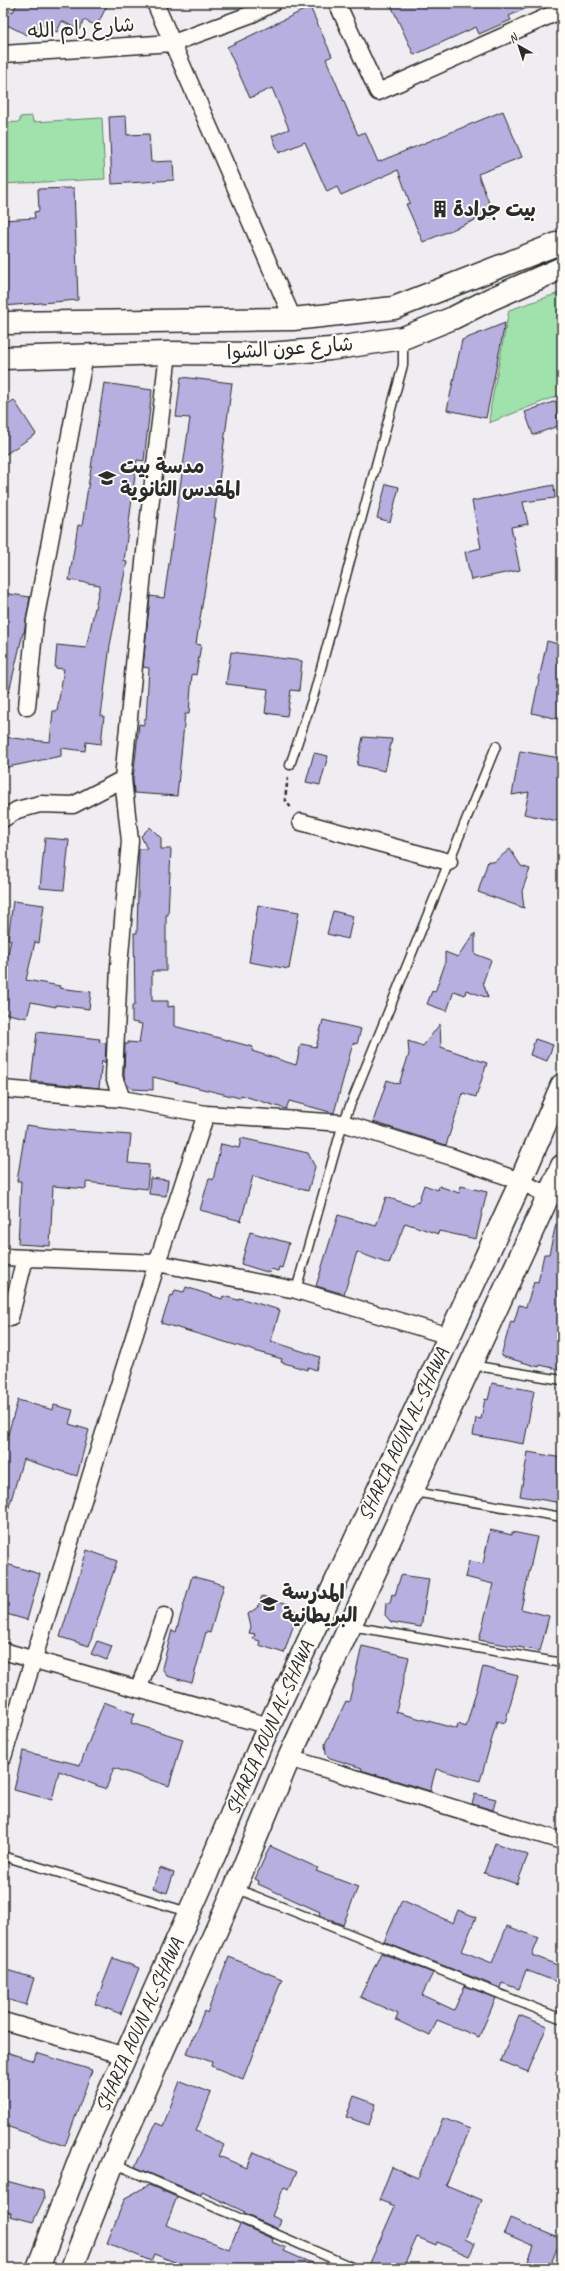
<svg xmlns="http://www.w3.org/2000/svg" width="565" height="2271" font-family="Caveat,'Playpen Sans Arabic',sans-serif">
<rect width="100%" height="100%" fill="#efedf2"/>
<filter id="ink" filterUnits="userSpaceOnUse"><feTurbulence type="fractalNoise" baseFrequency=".025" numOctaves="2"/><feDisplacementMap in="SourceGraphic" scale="8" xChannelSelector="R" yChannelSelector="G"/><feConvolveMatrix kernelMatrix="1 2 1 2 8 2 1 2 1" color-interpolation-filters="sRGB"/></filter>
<g filter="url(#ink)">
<!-- green -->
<path fill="#a0e2ac" stroke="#66866c" d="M32,116L33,122L102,118L105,179L3,184V123L20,122V117Z
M562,292V394L489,423L491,405L509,310Z"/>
<!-- building -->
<path fill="#b7afe0" stroke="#2b2b2b" d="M17,3H108L97,26L84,20L79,30L62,21L57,32L40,24L36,33L30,29L27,35L3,23L9,10L13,12Z
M390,3H538L509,16L511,20L479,34L476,27L414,55Z
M310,7L332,56L326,59L358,135L365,132L378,162L503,111L522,157L478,174L494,216L481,221L480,218L423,242L406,204L410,203L398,170L341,195L337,187L327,192L305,142L279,153L272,136L289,129L272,88L250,98L227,47Z
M126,116L127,135L149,134L151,162L173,161L174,180L112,184L109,117Z
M74,188L78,300L3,306V220L35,218L34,212L39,211L38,189Z
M505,323L486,418L447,410L462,340Z
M181,377L232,383L214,518H216L196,644L201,645L196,675L192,674L189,714H185L177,796L134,793L133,779L139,724L144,725V719H146L149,668L143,667L150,596L164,598L190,418L176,417Z
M104,383L152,390L144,461L137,460L124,561L127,562L110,645L101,716H104L101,744L86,742L85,751L61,748V756L3,768V737L50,742L53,711H57L64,669L55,668L57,645L86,648L100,585L69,580L78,525L82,526Z
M14,400L36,434L3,456V407Z
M556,401L558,426L533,435L525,412Z
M386,484L399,487L390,522L377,518Z
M554,485L555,498L523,502L528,524L511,527L520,570L471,580L465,552L481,548L472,501Z
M3,593L30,597L24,633H23L9,692H3Z
M547,641L562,645V720L532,713Z
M231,652L302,661L299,691L291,690L287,716L265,713L268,689L226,684Z
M363,737L392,739L385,771L357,765Z
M520,751L560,758L557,773L562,780V822L524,814L529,792L512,795Z
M314,753L328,756L320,785L306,782Z
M150,827L161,838V849H171L168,915H166V971H152V1001H168V1007L174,1006V1026L253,1047L252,1051L296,1065L301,1044L316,1047L323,1020L361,1029L357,1044L353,1043L334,1113L289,1101L286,1109L241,1095L240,1098L153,1077V1090L132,1089L127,1085L124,1076L125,1044H128V1042L139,1043L142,1024L132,1022V1005H135L134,933H137L139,849H147L141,836Z
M45,838L69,840L64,890L40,888Z
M510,849L521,866L530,869L522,891L524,908L478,892L488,861L494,862Z
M13,901L44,905L39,943L35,942L26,980L60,986L59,988L91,992L89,1009L56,1005V1007L31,1002L27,1018L3,1013V976L11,940L8,939Z
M258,905L299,912L289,969L249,962Z
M333,911L353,916L348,939L327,934Z
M475,933V954L491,960L483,982L488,998L466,990L465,995L454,991L447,1011L427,1004L432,991L435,992L445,964V952L458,957Z
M440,1024L441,1047L487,1063L476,1097L463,1093L446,1145L373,1122L387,1080L399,1084L409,1054L408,1041L423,1046Z
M37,1032L100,1039L99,1042L106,1043L105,1063L102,1060L99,1088L31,1081Z
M535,1039L553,1045L547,1061L530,1055Z
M26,1125L63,1130L131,1135L128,1163L149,1165L147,1189L86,1182V1189L53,1186L50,1246L18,1244L21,1181H17Z
M241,1138L308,1153L315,1167L308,1191L253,1176L241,1221L200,1210L209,1178L213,1180L221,1144L239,1148Z
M150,1178L168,1180L166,1196L149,1194Z
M424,1185L438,1190L439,1186L459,1193L461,1186L487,1192L476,1239L439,1231L438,1234L405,1223L389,1264L357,1252L344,1294L316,1286L338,1215L376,1226L386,1197L413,1206L415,1202L418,1203Z
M556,1224L562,1225V1370L540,1365L539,1367L501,1356L511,1321L514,1322L519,1305L526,1307L534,1282L538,1283L544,1254H549Z
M250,1232L289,1243L282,1268L279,1267L278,1271L271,1269L270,1273L241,1264Z
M186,1287L222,1299L223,1296L238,1300L239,1298L280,1310L271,1341L320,1357L316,1370L308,1367L307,1370L281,1362L282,1359L161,1323L171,1295L173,1296L175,1290L184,1292Z
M492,1383L534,1391L524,1444L473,1435L476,1418L481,1419L485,1399L488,1400Z
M18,1400L53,1410L54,1405L73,1410L69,1424L89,1430L77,1476L23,1459L7,1514L3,1513V1451Z
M528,1452L562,1458V1503L520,1496Z
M490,1530L512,1535V1532L537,1537L521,1609L549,1616L540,1651L479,1640L493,1584L465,1577L469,1561L483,1564Z
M87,1550L117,1561L89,1646L60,1637Z
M3,1563L40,1574L27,1620L3,1613Z
M401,1575L429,1579L421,1627L391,1622L385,1615L386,1603H390L392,1594L395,1595Z
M192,1576L224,1585L210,1633L206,1632L192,1683L167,1676L162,1668L172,1630L176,1632Z
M262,1596L288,1604L287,1608L298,1612L284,1653L259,1645L260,1641L253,1639L255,1634L249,1633L251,1627L248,1614L258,1607Z
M97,1641L112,1646L107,1660L91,1654Z
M362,1646L409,1657L396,1712L457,1729L458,1724L466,1727L483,1667L518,1676L505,1723L497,1721L480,1781L436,1769L430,1791L361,1770L362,1768L330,1758L326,1754L325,1744L346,1701L349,1702Z
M104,1702L135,1714L131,1723L183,1739L169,1786L114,1768L106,1789L59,1771L52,1800L14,1790L23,1751L80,1765Z
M475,1794L496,1799L493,1810L472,1804Z
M495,1843L528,1855L517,1884L484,1873Z
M270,1846L318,1868L316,1871L358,1887L343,1925L319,1915L320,1912L258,1884L259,1881L255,1879Z
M160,1868L174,1873L167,1893L153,1888Z
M402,1900L453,1923L458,1910L476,1917L462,1951L492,1963L507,1926L539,1938L532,1955L562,1967V1984L526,1970L519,1989L502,1983L500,1988L384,1942Z
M381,1953L433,1973L422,1995L454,2010L465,1986L496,1998L479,2037L437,2020L430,2036L396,2020L398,2014L360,1997Z
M229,1957L282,1979L243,2079L211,2066L212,2062L187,2053L204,2011L207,2013Z
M113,1958L139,1968L121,2014L95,2004Z
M3,1969L34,1978L26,2005L3,1998Z
M519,2015L547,2026L528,2072L501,2061Z
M3,2051L34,2061L36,2053L92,2070L65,2146L3,2125Z
M180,2081L211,2093L196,2131L224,2145L219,2156L247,2168L254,2152L297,2171L289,2189L284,2187L272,2216L281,2220L278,2229L244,2214L245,2212L202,2192L201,2195L135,2167L156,2123L163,2126Z
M354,2096L376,2104L369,2125L346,2117Z
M443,2118L470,2129L446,2185L482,2200L465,2239L475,2244L469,2256L437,2242L436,2245L417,2237L403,2268H380L370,2263L395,2206L379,2200L392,2167L418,2178Z
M3,2180L43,2191L44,2199L33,2222L10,2216L11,2213L3,2210Z
M149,2185L177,2197L166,2225L229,2249L240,2224L273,2239L272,2242L286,2248L284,2251L323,2268H190L154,2254L151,2261L107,2243L125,2198Z
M510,2218L561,2239L549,2268L528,2261L534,2246L504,2233Z"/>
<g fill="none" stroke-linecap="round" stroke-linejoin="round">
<!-- service casing -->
<g stroke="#2b2b2b" stroke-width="11">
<path id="service" d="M290,765L314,694L403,365V338
M550,1196L562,1201
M296,1290L343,1123L496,746
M471,1365L562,1380
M414,1492L562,1517
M351,1626L562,1663
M3,1856L188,1912
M235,1888L562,2019
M113,2163L354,2268"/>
</g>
<!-- minor casing -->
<g stroke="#2b2b2b" stroke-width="19">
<path id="minor" d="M155,3L293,319
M337,3L378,92L562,10
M3,54L173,43L252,14L273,3
M27,707L35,621L85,355
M3,819L17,810L40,804L73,805L123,779
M301,822L449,862
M3,1089L122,1099L206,1114L343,1123L452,1157L520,1181L549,1196
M122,1099L114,1077L119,966L130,841L123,779L146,542L168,353
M3,1257L157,1263L296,1290L449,1336
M10,1318L25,1258
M3,1651L269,1726
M139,1688L164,1616
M3,1757L157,1263L206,1114
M289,1758L562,1841
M3,2021L126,2056"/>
</g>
<!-- secondary casing -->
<g stroke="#2b2b2b" stroke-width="25">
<path id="secondary" d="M3,323L293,319L394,308L562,242
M3,358L168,353L269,354L330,349L403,338L453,318L491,299L562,268
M38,2268L83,2151L206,1875L260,1746L516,1192L562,1085
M72,2268L113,2163L235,1888L289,1758L562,1166"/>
</g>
<!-- path -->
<path stroke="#2b2b2b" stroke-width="2.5" stroke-dasharray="4 3" stroke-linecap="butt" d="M288,777L285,799L291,808"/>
<!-- service -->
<use href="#service" stroke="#fdfcf7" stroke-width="8"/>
<!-- minor -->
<use href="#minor" stroke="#fdfcf7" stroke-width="16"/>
<!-- secondary -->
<use href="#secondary" stroke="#fdfcf7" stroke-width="22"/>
</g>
</g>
<!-- icons -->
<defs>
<g id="building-bare" transform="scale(1.38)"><path d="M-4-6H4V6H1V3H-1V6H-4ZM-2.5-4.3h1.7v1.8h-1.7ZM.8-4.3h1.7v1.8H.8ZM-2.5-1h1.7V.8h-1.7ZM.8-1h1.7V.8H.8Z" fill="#2b2b2b" stroke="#fdfcf7" stroke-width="2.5" paint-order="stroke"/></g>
<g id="school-bare" transform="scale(1.38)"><path d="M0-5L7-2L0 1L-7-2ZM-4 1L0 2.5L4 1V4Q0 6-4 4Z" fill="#2b2b2b" stroke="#fdfcf7" stroke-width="2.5" paint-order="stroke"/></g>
</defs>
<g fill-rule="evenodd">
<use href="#building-bare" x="440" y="209"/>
<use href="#school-bare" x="107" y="478"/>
<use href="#school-bare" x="269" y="1604"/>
</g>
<g text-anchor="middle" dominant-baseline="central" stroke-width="4" stroke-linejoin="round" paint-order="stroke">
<!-- street labels -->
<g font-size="20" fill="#2b2b2b" stroke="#fdfcf7">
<text transform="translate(81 28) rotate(-4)">شارع رام الله</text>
<text transform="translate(290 348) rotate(-4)">شارع عون الشوا</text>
<text transform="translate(403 1434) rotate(-65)">SHARIA AOUN AL-SHAWA</text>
<text transform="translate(269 1728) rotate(-66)">SHARIA AOUN AL-SHAWA</text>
<text transform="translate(139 2025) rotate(-66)">SHARIA AOUN AL-SHAWA</text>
</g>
<!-- poi labels -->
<g font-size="20" font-weight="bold" fill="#2b2b2b" stroke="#fdfcf7" text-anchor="start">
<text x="453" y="209">بيت جرادة</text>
<text x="120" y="466">مدسة بيت<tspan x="120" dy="23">المقدس الثانوية</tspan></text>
<text x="282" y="1592">المدرسة<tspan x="282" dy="23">البريطانية</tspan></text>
</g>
</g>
<!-- margin -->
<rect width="565" height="2271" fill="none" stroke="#fdfcf7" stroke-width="16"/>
<rect x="8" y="8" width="549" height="2255" fill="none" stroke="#2b2b2b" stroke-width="1.5" filter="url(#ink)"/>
<!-- north arrow -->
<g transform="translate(519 46) rotate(321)" stroke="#fdfcf7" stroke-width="3" paint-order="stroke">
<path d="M0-3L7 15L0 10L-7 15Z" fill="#2b2b2b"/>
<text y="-6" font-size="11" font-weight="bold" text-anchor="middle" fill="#2b2b2b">N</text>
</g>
</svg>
